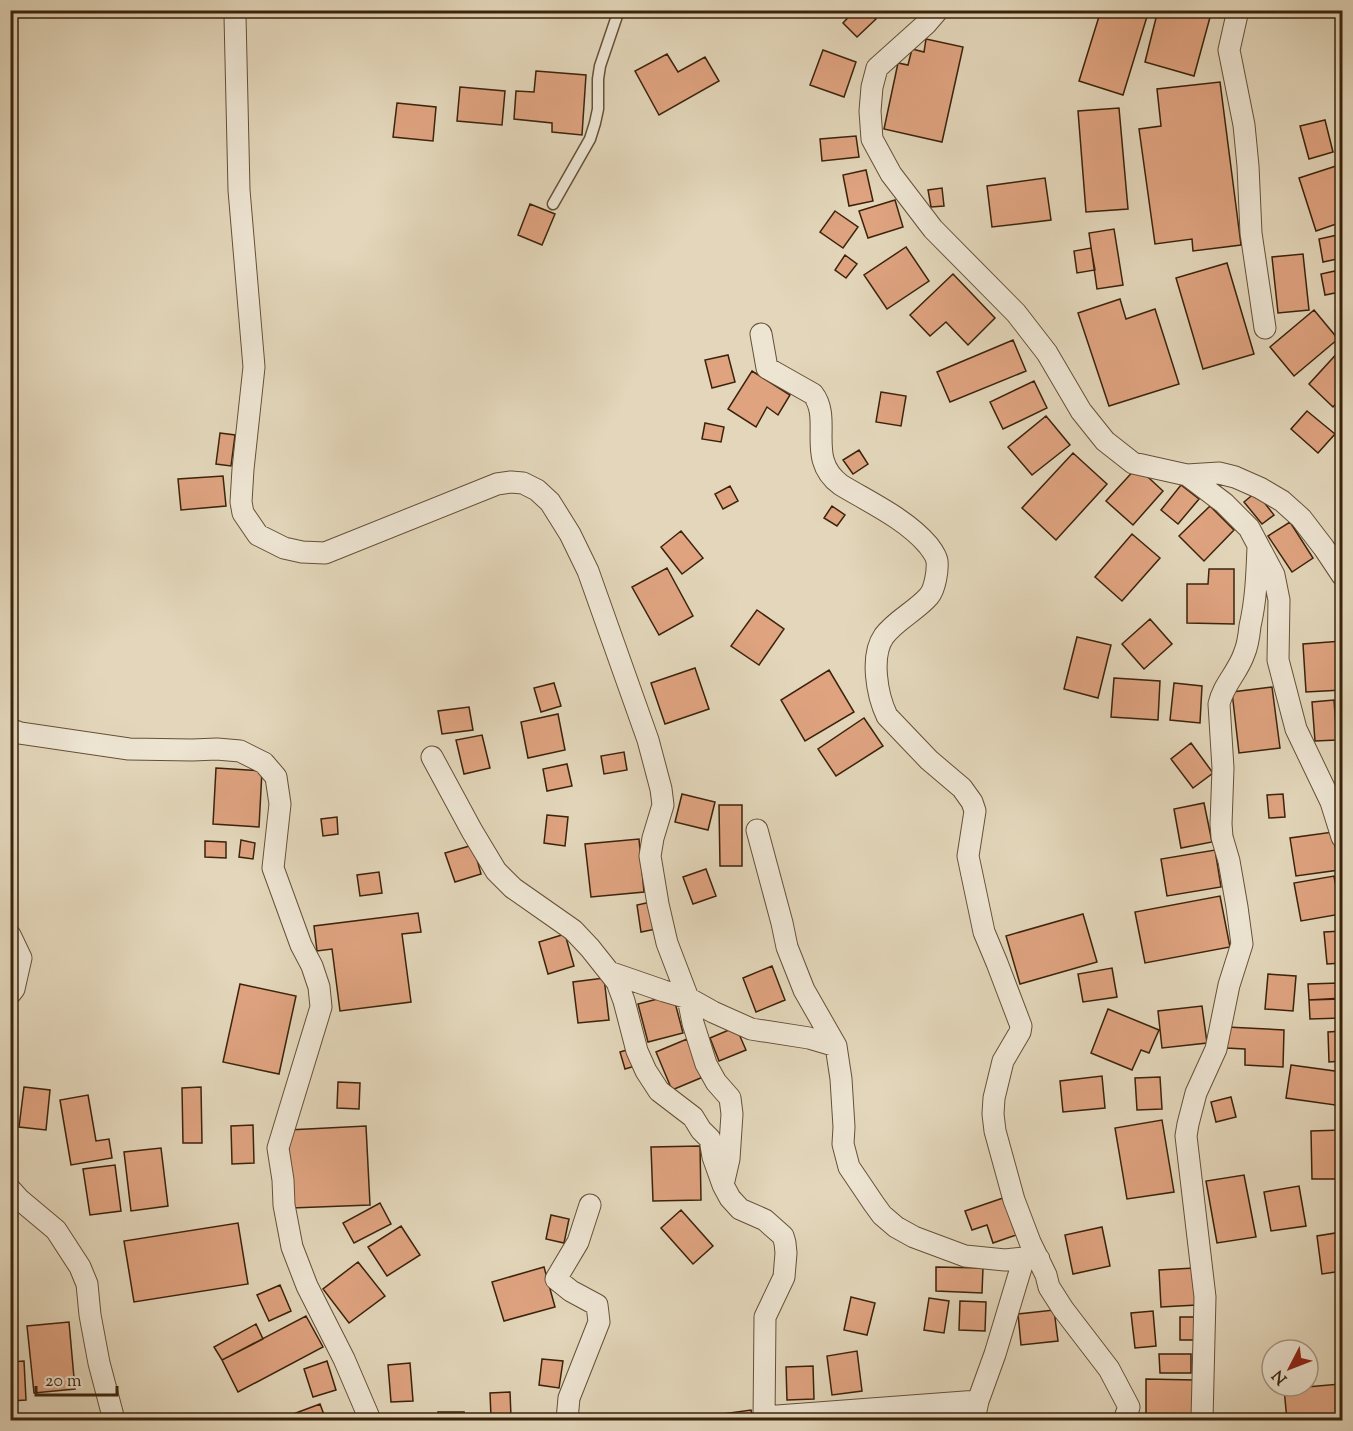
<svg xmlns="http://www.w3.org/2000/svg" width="1353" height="1431" font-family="'Sorts Mill Goudy',serif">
<rect width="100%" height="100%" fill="#e3d6ba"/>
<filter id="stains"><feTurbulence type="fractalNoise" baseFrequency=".00333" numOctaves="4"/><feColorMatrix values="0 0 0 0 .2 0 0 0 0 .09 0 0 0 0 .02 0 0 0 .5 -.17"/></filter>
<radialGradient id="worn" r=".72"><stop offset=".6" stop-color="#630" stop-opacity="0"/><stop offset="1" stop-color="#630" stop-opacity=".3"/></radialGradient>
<!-- building -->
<path fill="#dfa380" stroke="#3b230b" stroke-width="1.5" d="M855,10H867L876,19L857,37L843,23Z
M1101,10H1149L1123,95L1079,81Z
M1158,10H1212L1194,76L1145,62Z
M926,39L963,47L942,142L884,129L898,63L908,65L912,49L924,52Z
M823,50L856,62L844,97L810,85Z
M667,54L678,72L705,57L719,81L659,115L635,71Z
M536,71L586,75L582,135L552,132V123L514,119L516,91L534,92Z
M1220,82L1241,245L1193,251L1192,239L1155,244L1139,129L1161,126L1157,89Z
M460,87L505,91L502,125L457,121Z
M397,103L436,107L433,141L393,137Z
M1119,108L1128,209L1086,212L1078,111Z
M1325,120L1333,152L1309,159L1300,126Z
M856,136L859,157L822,161L820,139Z
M1336,166L1342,186V222L1316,231L1299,178Z
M866,170L873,201L849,206L843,175Z
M1045,178L1051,220L992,227L987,186Z
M942,188L944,206L931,207L928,190Z
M895,200L903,227L868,238L859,211Z
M530,204L555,214L542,245L518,235Z
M835,211L858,227L843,248L820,232Z
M1114,229L1123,285L1097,289L1089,233Z
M1342,234V258L1323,262L1319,239Z
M906,247L929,281L887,309L864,275Z
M1091,248L1095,270L1077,273L1074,251Z
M1303,254L1309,310L1278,313L1272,257Z
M845,255L857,264L846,278L835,270Z
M1227,263L1254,354L1203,369L1176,278Z
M1335,271L1340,292L1325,295L1321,274Z
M953,274L995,318L968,345L946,322L930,336L910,315Z
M1120,299L1126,319L1155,309L1179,384L1109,406L1078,313Z
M1314,310L1338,339L1294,376L1270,347Z
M1013,340L1026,371L950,402L937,372Z
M1342,348V397L1333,407L1309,384Z
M728,355L735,382L712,388L705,360Z
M752,371L790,395L778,415L767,407L756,427L728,409Z
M1034,381L1047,408L1003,429L990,402Z
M881,392L906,396L901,426L876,422Z
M1307,411L1335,434L1318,453L1291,429Z
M1046,416L1070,445L1032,475L1008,447Z
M705,423L724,427L721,442L702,439Z
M220,433L235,435L231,466L216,464Z
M859,450L868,464L853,474L843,460Z
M1073,453L1107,484L1056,540L1022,508Z
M1137,467L1163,491L1133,525L1106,501Z
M223,476L226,506L181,510L178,479Z
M1181,485L1199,499L1178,524L1161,510Z
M730,486L738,501L723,509L715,494Z
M1256,492L1274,515L1262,524L1244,502Z
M832,506L845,515L837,526L824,518Z
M1210,506L1234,530L1204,561L1179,536Z
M1290,522L1313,558L1292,572L1268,536Z
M681,531L703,558L682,574L661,547Z
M1132,534L1160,558L1122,601L1095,577Z
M667,568L693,616L659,635L632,587Z
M1209,569H1234V624L1187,623V584H1208Z
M757,610L784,629L759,665L731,646Z
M1150,619L1172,644L1144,669L1122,644Z
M1077,637L1111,645L1098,698L1064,689Z
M1342,641V690L1306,692L1303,644Z
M695,668L709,709L665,724L651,683Z
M829,670L854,712L805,741L781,700Z
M1114,678L1160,681L1158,720L1111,717Z
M554,683L561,706L541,712L534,688Z
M1174,683L1202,686L1200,723L1170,720Z
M1272,687L1280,748L1239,753L1232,692Z
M1334,700L1337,740L1315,741L1312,702Z
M469,707L473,730L442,734L438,711Z
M558,714L565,750L528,758L521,722Z
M864,718L883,746L836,776L818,749Z
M482,735L490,768L464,774L456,740Z
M1191,743L1213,773L1193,788L1171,759Z
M624,752L627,770L604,774L601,756Z
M567,764L572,786L547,791L543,769Z
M216,768L262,771L259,827L213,824Z
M682,794L715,802L708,830L675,822Z
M1283,794L1285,817L1269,818L1267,795Z
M1204,803L1212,842L1181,848L1174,809Z
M719,805H742V866H720Z
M547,815L568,817L565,846L544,843Z
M337,817L338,834L323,836L321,819Z
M1333,832L1339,870L1296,876L1290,838Z
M639,839L644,892L591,897L585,844Z
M241,840L255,843L253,859L239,857Z
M205,841L226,842V858L205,857Z
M473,845L481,874L455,882L445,853Z
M1215,850L1221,887L1167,896L1161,859Z
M706,869L716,896L693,904L683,877Z
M379,872L382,893L360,896L357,875Z
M1334,876L1341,914L1301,921L1294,883Z
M1220,896L1230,947L1145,963L1135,912Z
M651,902L656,929L641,932L637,905Z
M418,913L421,932L402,934L411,1002L340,1011L332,949L317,951L314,926Z
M1083,914L1097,962L1020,984L1006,936Z
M1342,931V963L1327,964L1324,932Z
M565,934L574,966L548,974L539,942Z
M772,966L785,1000L756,1012L743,978Z
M1112,968L1117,997L1083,1002L1078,974Z
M1268,974L1296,976L1293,1011L1265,1009Z
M604,978L609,1020L578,1023L573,982Z
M1339,983L1340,999L1309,1000L1308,984Z
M240,984L296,996L279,1074L223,1062Z
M673,995L683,1033L648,1042L638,1004Z
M1342,998V1018L1310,1019L1309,1000Z
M1202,1006L1207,1043L1162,1048L1158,1011Z
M1108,1009L1159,1030L1149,1053L1141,1050L1132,1070L1091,1053Z
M736,1027L746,1050L719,1061L710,1038Z
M1227,1027L1284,1030L1283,1067L1245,1065V1049L1226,1048Z
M1342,1031V1061L1329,1062L1328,1032Z
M687,1039L703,1077L672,1090L656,1052Z
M630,1049L635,1066L625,1069L620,1052Z
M1291,1065L1342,1072V1106L1286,1098Z
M1102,1076L1105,1108L1063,1112L1060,1081Z
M1160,1077L1162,1109L1137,1110L1135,1078Z
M338,1082L360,1083L359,1109L337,1108Z
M24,1087L50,1090L46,1130L19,1127Z
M201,1087L202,1143H183L182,1088Z
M88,1095L96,1141L109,1139L112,1158L71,1165L60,1100Z
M1231,1097L1236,1117L1216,1122L1211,1102Z
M1162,1120L1174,1192L1127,1199L1115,1128Z
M253,1125L254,1163L232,1164L231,1126Z
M366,1126L370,1205L292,1208L288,1130Z
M1342,1130V1179H1312L1311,1131Z
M700,1146L701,1200L653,1201L651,1147Z
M161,1148L168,1206L131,1211L124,1152Z
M115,1165L121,1211L90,1215L83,1169Z
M1244,1175L1256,1237L1217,1243L1206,1181Z
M1299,1186L1306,1226L1271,1231L1264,1192Z
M1003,1198L1016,1235L993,1243L987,1225L972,1230L965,1211Z
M380,1203L391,1224L354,1243L343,1223Z
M681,1210L713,1246L693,1264L661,1228Z
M551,1215L569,1219L564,1243L546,1239Z
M238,1223L248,1284L134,1302L124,1241Z
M401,1226L420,1255L387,1276L368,1247Z
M1102,1227L1110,1266L1073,1274L1065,1235Z
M1342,1232V1271L1322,1274L1317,1236Z
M358,1262L385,1296L349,1323L323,1289Z
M544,1267L555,1307L504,1321L492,1282Z
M936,1267L983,1268L982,1293L936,1291Z
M1194,1268L1197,1305L1161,1307L1159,1270Z
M280,1285L291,1311L269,1321L257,1295Z
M851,1297L875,1303L867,1335L844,1330Z
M929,1298L949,1301L944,1333L924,1330Z
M960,1301L986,1302L985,1331L959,1330Z
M1054,1310L1058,1341L1021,1345L1018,1314Z
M1153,1311L1156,1346L1135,1348L1131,1313Z
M306,1316L323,1347L238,1392L222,1360Z
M1180,1317H1195V1340H1180Z
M69,1322L75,1389L34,1393L27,1326Z
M256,1324L263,1339L222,1360L214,1347Z
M857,1351L862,1391L832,1395L827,1356Z
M1159,1354H1191V1373H1160Z
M542,1359L563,1361L559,1388L539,1385Z
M24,1361L26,1400L10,1401V1362Z
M327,1361L336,1390L313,1397L304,1369Z
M410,1363L413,1401L391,1402L388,1365Z
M813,1366L814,1399L787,1400L786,1367Z
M1146,1379L1195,1380L1194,1420L1146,1419Z
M1340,1384L1342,1420H1287L1284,1389Z
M510,1392L511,1417H491L490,1393Z
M320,1404L326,1420H277Z
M751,1410L753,1420H717L716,1415Z
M438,1412H464V1420H438Z"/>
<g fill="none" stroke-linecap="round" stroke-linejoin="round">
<!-- service casing -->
<g stroke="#655037" stroke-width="13">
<path id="service" d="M553,204L590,139L595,123L598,109V79L600,66L619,10"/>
</g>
<!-- minor casing -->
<g stroke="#655037" stroke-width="23">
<path id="minor" d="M237,10L235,16L239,190L254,367L243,469L241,502L243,513L258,535L284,548L302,552L325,553L497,484L511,482L523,483L537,490L550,502L570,534L588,571L648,740L661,789L663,805L653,838L650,856L658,904L667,943L688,998L693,1023L706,1064L716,1082L730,1098L732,1114L729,1159L723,1185
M938,10L926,24L877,68L872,87L870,111L872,139L891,174L933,229L1016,313L1047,353L1081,411L1105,441L1133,463L1187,475L1224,503L1249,528L1274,575L1279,600L1278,660L1296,729L1331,802L1342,837
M1238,10L1229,50L1244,125L1248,166L1251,233L1265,328
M761,334L767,368L813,394C833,420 805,459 841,485C869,502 906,519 928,545C931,549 936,555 937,561C938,570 935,589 929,596C916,611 896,620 884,636C870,656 877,695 887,716L929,760L962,788L972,802L975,811L968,856L984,932L997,963L1021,1026L1020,1032L1003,1061L994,1098L993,1114L995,1131L1014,1200L1030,1242L1046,1275L1049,1287L1063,1309L1109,1369L1129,1407L1124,1420
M1187,475L1219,473L1235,477L1260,488L1282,501L1301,518L1324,548L1342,575
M10,729L20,733L129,749L192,750L217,749L240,751L264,763L276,777L280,804L273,868L301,945L312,966L319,987L321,1007L278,1148L283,1180L284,1205L292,1247L307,1286L344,1359L368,1415L369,1420
M432,757L472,831L496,871L513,888L573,930L590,948L617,982L624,1001L637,1051L646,1071L659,1091L693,1117L701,1130L710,1139L713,1157L723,1185L730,1198L740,1209L765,1220L783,1236L785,1243L786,1253L784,1277L765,1317L764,1420
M757,830L782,923L787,947L804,990L836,1046L841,1079L844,1127L843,1144L849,1167L874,1204L882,1215L896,1227L914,1237L965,1256L1005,1260L1024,1258L1039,1259
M10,935L21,958L14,989L10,994
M609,972L664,991L688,998L713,1012L751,1029L809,1038L836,1046
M10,1189L19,1199L56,1230L80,1267L87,1284L90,1315L99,1363L114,1420
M764,1417L978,1401
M567,1420L569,1398L599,1322L597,1305L571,1291L556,1279L578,1242L590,1205
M974,1420L978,1401L995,1354L1024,1258
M1202,1420L1205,1297L1186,1136L1188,1124L1196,1093L1216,1049L1229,985L1242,944L1237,907L1229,861L1222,837L1221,824L1223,768L1219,704C1223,685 1238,672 1244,654C1248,645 1249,636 1250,626C1256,600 1257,574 1258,547"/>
</g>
<!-- service -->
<use href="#service" stroke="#ede4d2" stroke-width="10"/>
<!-- minor -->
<use href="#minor" stroke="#ede4d2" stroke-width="21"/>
</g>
<!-- margin -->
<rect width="1353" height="1431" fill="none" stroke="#e3d6ba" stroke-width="36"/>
<rect x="12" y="12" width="1329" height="1407" fill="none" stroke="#3b230b" stroke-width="3"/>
<rect x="18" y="18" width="1317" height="1395" fill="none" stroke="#3b230b" stroke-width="1.5"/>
<!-- north arrow -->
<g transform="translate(1290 1368) rotate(228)"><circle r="28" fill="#ede4d2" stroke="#a69782" stroke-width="1.5"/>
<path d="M0-4.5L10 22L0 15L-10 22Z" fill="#8f2418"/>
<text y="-9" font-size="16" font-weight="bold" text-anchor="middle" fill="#3b230b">N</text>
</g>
<!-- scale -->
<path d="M36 1386v9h81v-9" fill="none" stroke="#3b230b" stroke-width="3"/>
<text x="45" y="1386" font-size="18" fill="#3b230b" stroke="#ede4d2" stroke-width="4.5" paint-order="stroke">20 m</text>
<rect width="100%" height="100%" filter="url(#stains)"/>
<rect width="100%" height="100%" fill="url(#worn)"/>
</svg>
